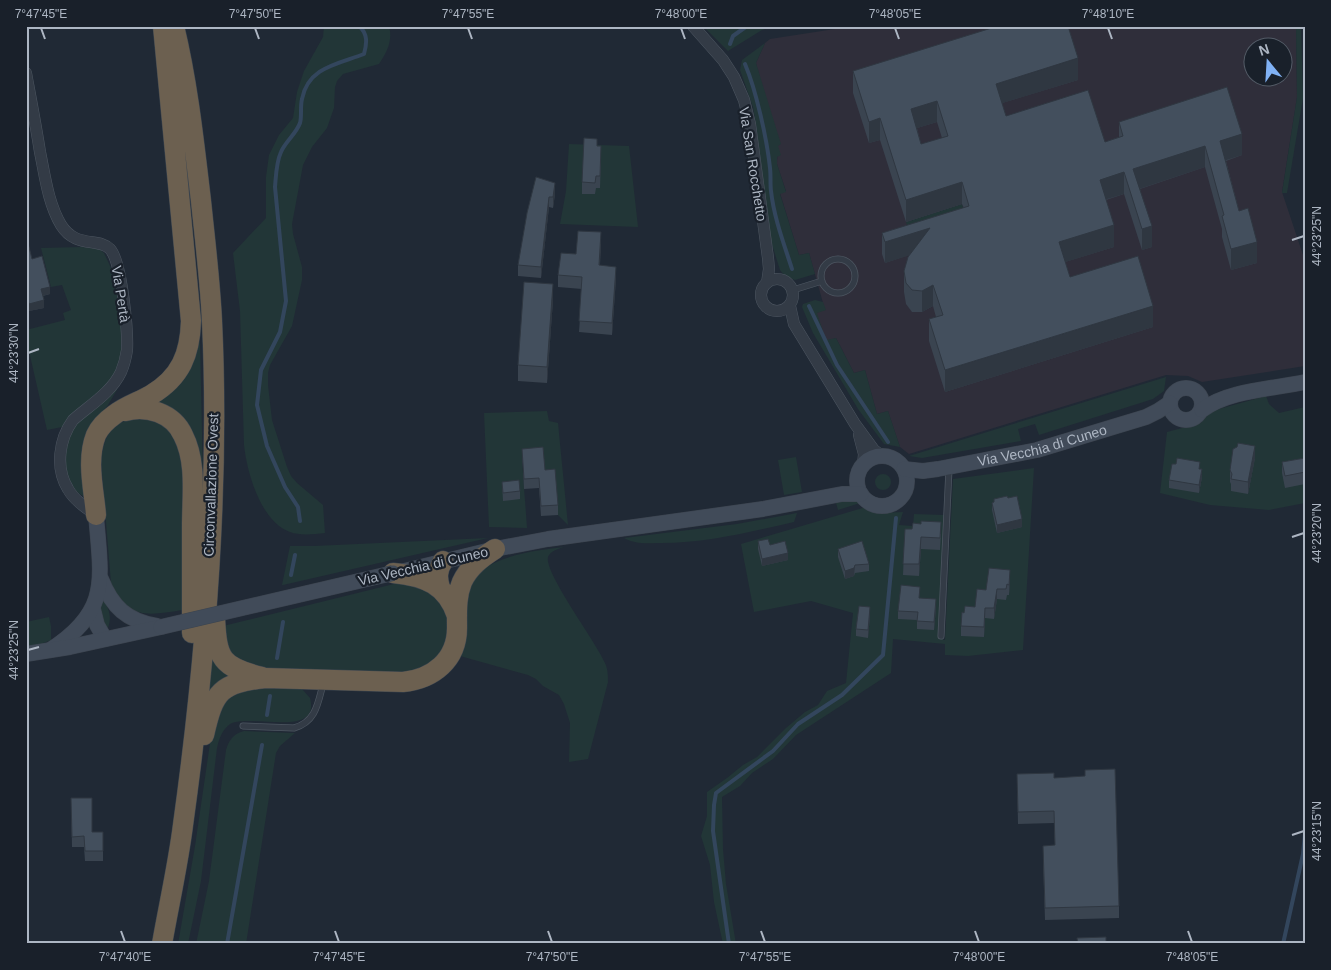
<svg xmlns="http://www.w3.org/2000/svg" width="1331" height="970" font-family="Helvetica,sans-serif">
<rect width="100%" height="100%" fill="#202935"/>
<!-- medical -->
<path fill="#2f2e3a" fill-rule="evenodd" d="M854,26H1296L1297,97L1282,192L1305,261V366L1202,382L1188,376L1166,375L909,454L900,447L888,411L877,414L865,370L854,373L836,338L826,341L816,313L825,310L809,253L799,255L780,193L786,191L777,164L778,146L756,63L765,43L770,39ZM1254,48H1284V78H1254Z"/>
<!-- green -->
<path fill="#223637" d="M324,26H389C393,41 387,52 379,64L343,74L337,81L335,87L334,108L327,128L312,147L303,165L292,224L293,234L302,267V280L292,326L270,365L268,373V385L272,420L287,467L291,476L297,483L323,505L325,533C314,534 301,536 290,532C261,522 247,473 244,445L240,311L233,253L266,218V177L269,155L279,135L293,118L297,92L304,71L323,37Z
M703,26H775L762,30L728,51Z
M1296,26H1301L1303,98L1287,193H1282L1297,97Z
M765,43L756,63L781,144L778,146L781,155L777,157V164L786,192L780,194L799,255L809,253L815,274L795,280L784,275L780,270L770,238L756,124L753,107L740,70L742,60Z
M569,144L629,146L638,227L560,224L566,191Z
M962,204L969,227L913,244L906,222Z
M82,247L99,249L104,253L111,268L117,290L122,340L121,361L112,381L71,415L62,427L47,430L26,338V330L65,320L63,313L71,310L62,285L51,287L41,248Z
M815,300L823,302L826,310L817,313L826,340L836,338L854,373L865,370L877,414L888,411L900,447L884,444L858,409L813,333L802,307L803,304Z
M200,340L203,479L197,454L151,404L196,354Z
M1166,377L1164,391L1153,399L1039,435L1035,424L1018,429L1021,441L922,458L909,456Z
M118,388L108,405L96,420L86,498C81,495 75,491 71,486C61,469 64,438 77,423C89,410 105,400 118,388Z
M1266,396L1269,404L1279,413L1305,407V503L1269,510L1210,505L1160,493L1167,432L1201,423L1208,414L1219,409Z
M547,411L549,421L558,423L568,525L558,515L555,479L522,459L527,528L489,527L484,413Z
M145,416L174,430L183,470L182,610C147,616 128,619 111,583L101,461C105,429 114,421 145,416Z
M796,457L802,492L784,495L778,460Z
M1034,468L1023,650L968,656L945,655V644L893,639L891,673L796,735L773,759L752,773L740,786L722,797L723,849L726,884L736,944H723L714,902L710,865L701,836L707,816V792L727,778L743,765L757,757L786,728L805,712L818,705L827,691L846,683L853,613L811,601L754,612L741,544L866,507C879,513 889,513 903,512L899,525L913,526L914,514L944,515L938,638L945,640L953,479Z
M875 482a8 8 0 1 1 16 0a8 8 0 1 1-16 0Z
M847,500L856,501L860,503L838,510L836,503Z
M797,513L794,522C749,532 708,543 661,543C647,543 637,545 624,538L737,524Z
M488,538L283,585H282L290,546H314Z
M564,547C558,549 550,551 548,557C544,573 597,643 605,663C608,670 608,676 608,682L588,759L569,762L570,723L564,704L559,695L543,686L536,679L528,675L460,656C462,639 464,595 472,581C487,556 538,550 564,547Z
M405,583L423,587L445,606L450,625L443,652L429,665L404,673L263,668L229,655L223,626L394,584Z
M103,599C109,609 112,616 108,628L105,626L99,609Z
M49,617L51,626V640L41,644L26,648V622Z
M211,652L237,677L206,697Z
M251,687L302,689L310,698C321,739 249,713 230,724C222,730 219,739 217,748L201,881L189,939L188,944H178L195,846L214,716L224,698Z
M244,731L295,733L280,746L276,753L246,944H196L209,881L226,750C229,740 233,734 244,731Z"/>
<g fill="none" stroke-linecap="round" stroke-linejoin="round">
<!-- stream -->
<path stroke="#33465d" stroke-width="4" d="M730,44L733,36L747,26
M745,64C756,90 767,139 770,168C771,176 770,184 771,191C774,218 784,244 792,269
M809,306L837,365L888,442
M300,521L298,507L285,487L267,446L257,405L261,370L280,332L286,301L275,187C276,176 276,163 281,152C285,142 296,134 300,123C302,116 300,107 302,99C308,67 338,64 364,54C367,43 368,34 359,26
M291,575L295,555
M277,658L283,622
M267,715L270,696
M227,944L262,745
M729,944L713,831L714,805L716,793L773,751L798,724L842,695L883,655L896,518
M1283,944L1303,854L1305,834"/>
<!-- lane casing -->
<g stroke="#4d5661" stroke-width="7">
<path id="lane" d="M821 276a17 17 0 1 1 34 0a17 17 0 1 1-34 0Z
M793,290L822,281
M941,636L949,469
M243,726L294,728C316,722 318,703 323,684"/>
</g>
<!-- street casing -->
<g stroke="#4d5661" stroke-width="12">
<path id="street" d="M693,26L723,60L734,77L744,100L750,124L768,258L769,269L767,283
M26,73C31,100 36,126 40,152C45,176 48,203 61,225C76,249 99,237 110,249C122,262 128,332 127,350C126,357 124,365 121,372C111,393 90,405 73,420C59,439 55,468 68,489C74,500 86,508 96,515
M761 295a16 16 0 1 1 32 0a16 16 0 1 1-32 0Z
M790,306L794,324L855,424L874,450L882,456
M859,435L864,454L863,465"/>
</g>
<!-- secondary casing -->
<g stroke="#3c444f" stroke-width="16">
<g id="secondary">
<circle cx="1186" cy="404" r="16"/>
<path d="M1202,410C1228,390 1273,389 1305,382"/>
<circle cx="882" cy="481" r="25"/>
<path id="s1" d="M904,469L923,471L938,469L1037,450L1146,417L1158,411L1170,403"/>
<path d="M400,572L495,549L548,539L763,509L842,494H861"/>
<path d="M101,579C112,607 127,621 157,626"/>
<path d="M93,609L97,625L105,639"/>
<path d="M50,650C111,611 101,579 96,515"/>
<path d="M26,654L70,647L161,627"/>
</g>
</g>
<!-- highway casing -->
<g stroke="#3d4650" stroke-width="21">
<path id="highway" d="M125,411C147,405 173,413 183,435C197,462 192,496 192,526C192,561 192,597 192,633
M96,515C94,490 86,460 96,435C100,426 107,420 114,415C125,406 139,402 151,395C181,377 190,354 191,321L163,26
M393,573C425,576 447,585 457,616
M440,588C437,578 437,570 443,561
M215,618C217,659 221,667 262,677
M204,735C214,691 220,683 266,678L403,682C433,679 457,660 457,628C457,612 456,597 462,582C469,567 481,558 495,549
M162,944C169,904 178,865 183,825C206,659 220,489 212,321C210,280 205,240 201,201C194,142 188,84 174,26"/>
</g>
<!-- lane -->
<use href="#lane" stroke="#333b46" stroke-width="5.5"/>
<!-- street -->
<use href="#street" stroke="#333b46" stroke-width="11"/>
<!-- secondary -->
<use href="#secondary" stroke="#414b59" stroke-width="15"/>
<!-- highway -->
<use href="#highway" stroke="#6c6050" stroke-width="20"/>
<!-- secondary-bridge casing -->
<g stroke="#3c444f" stroke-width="16" stroke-linecap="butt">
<path id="secondary-bridge" d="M161,627L393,573"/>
</g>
<!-- secondary-bridge -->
<use href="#secondary-bridge" stroke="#414b59" stroke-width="15"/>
</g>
<!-- wall -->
<path fill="#3a4450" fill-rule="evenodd" d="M853,71L1078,80L1002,103L1006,116L1105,142L1119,137V122L1242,155L1226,161L1239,211L1257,263L1231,270L1222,237V229L1205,167L1140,189L1152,247L1142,250L1124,194L1106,200L1114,247L1065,262L1070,277L1153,327L945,392L929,341V319L936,317L933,306L922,312H912L906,304L904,292V271L909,255L885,263L882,254V233L964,208L962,204L906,222L880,140L869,143L853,93ZM937,122L942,138L921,144L917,128Z
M597,146L601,157L600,188H596L595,194H582V182Z
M555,183V194L553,208L549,207L541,278L518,276V265Z
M26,235L32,259L50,294L43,296L44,308L29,311L26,299Z
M601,244L600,265L616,278L612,335L579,332L582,289L558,287V275L576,254Z
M553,300L547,383L518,381V365Z
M522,449L545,470L558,505V515L541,516L539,488L524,489Z
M1255,458L1248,494L1231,491V484L1230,482V470Z
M1305,458V484L1285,488L1282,473V462Z
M1200,469L1202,477L1199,493L1169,488V480Z
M502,482L520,491V499L503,501Z
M1008,498L1022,527L997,533L992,510V503L994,502V499Z
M905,529L941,534L940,550L921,549L919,576L903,575Z
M758,541L788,560L762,566L758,549Z
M838,549L869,564V571L855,573L854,576L845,579L838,557Z
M1010,580L1009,595H1007L1006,600L997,599L994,619L985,618L984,637L961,636V626L964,613L975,607L986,590Z
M920,598L936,607L934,630L917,629V620L898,619V611Z
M870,615L868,638L856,636V629Z
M1017,774L1054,778L1119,906V918L1045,920L1043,858L1055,845L1054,823L1018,824Z
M71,798L92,832H103V861H85L84,847H72Z"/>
<!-- shaded-wall -->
<path fill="#2f3741" d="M1078,58V80L996,105V84Z
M937,101V122L911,130V109Z
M880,118V140L869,143V122Z
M1242,134V155L1220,162V141Z
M1205,146V167L1133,191V169Z
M1124,172V194L1100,201V180Z
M962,182V204L906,222V200Z
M555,183V194L553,208V197Z
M549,197V207L541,278V267Z
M1114,225V247L1059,264V242Z
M1152,226V247L1142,250V229Z
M930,228V249L885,263V242Z
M601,232V244L599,277V265Z
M1257,242V263L1231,270V249Z
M616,267V278L612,335V323Z
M553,284V300L547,383V367Z
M933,285V306L922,312V291Z
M50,287V294L41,296V289Z
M44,300V308L29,311V304Z
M1153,306V327L945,392V370Z
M1255,446V458L1248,494V482Z
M1202,469V477L1199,493V485Z
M1022,519V527L997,533V525Z
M921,537V549L919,576V564Z
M788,553V560L762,566V559Z
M855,565L854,576L845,579V571Z
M1010,570V580L1009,595V585Z
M997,589V599L994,619V608Z
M936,599V607L934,630V622Z
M870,607V615L868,638V630Z
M985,608V618L984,637V627Z"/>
<!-- building -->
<path fill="#434f5d" stroke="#2f3741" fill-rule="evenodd" d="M998,26H1068L1078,58L996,84L1006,116L1088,90L1105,142L1123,136L1119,122L1227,87L1242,134L1220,141L1239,211L1248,208L1257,242L1231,249L1222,216L1224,215L1205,146L1133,169L1152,226L1142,229L1124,172L1100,180L1114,225L1059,242L1070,277L1138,256L1153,306L945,370L929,319L943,315L933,285L922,291L912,290L906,283L904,271L908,257L930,228L885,242L882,233L969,206L962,182L906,200L880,118L869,122L853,71ZM937,101L948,136L921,144L911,109Z
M584,138L597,139V146H601L600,176H596L595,183L582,182Z
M536,177L555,183L553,197H549L541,267L518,265L527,213Z
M578,231L601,232L599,265L616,267L612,323L579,321L582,277L558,275L561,253L576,254Z
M26,235L32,259L42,256L50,287L41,289L44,300L29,304L26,291Z
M524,282L553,284L547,367L518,365Z
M1238,443L1255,446L1248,482L1231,479L1232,474L1230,470L1233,449L1237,447Z
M543,447L545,470L555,469L558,505L541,506L539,478L524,479L522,449Z
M1177,458L1200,462L1199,469H1202L1199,485L1169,480L1172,464H1176Z
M1305,458V472L1285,476L1282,462Z
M519,480L520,491L503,493L502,482Z
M1007,496L1008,498L1017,496L1022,519L997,525L992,503L994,502V499Z
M921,521L941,522L940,538L921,537L919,564H903L905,529H912L913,523L921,524Z
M768,539L770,545L785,541L788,553L762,559L758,541Z
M862,541L869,564L855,565L854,568L845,571L838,549Z
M989,568L1010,570L1009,585L1007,584L1006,589H997L994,608H985L984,627L961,626L962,612L964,613L965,606L975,607L977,589L986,590Z
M901,585L920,587L919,598L936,599L934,622L917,621L918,612L898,611Z
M859,606L870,607L868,630L856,629Z
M1115,769L1119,906L1045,908L1043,846L1055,845L1054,811L1018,812L1017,774L1054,773V778L1085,776V770Z
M71,798H92V832H103V851H85L84,836L72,837Z
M1106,937V944H1078L1077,938Z"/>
<!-- ticks -->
<path fill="none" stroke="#adb6c3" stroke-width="2" d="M41,28L45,39M255,28L259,39M468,28L472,39M681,28L685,39M895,28L899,39M1108,28L1112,39M1292,240L1304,236M28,353L39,349M1292,537L1304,533M28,650L39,647M1292,835L1304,831M121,931L125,942M335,931L339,942M548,931L552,942M761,931L765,942M975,931L979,942M1188,931L1192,942"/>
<g text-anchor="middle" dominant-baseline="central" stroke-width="4.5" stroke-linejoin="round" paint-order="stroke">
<!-- street labels -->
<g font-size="14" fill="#adb6c3" stroke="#19202a">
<text transform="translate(753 164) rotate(81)">Via San Rocchetto</text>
<text transform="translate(121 294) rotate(81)">Via Pertà</text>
<text stroke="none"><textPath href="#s1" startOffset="141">Via Vecchia di Cuneo</textPath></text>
<text transform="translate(211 485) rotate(-88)">Circonvallazione Ovest</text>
<text transform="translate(423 566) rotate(-13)">Via Vecchia di Cuneo</text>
</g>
</g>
<!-- border -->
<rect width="1331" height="970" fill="none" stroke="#19202a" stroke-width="55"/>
<!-- north arrow -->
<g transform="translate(1268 62) rotate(342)"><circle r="24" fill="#19202a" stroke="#545c67"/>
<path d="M0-4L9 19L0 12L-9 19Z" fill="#80b1f4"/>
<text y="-8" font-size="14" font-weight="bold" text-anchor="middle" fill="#adb6c3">N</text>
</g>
<rect x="28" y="28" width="1276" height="914" fill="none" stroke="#adb6c3" stroke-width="2"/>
<g font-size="12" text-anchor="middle" fill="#adb6c3">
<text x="41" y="18">7°47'45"E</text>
<text x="255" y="18">7°47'50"E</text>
<text x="468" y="18">7°47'55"E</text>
<text x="681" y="18">7°48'00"E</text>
<text x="895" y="18">7°48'05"E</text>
<text x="1108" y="18">7°48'10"E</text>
<text transform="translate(1317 236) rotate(-90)" y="4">44°23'25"N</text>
<text transform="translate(14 353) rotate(-90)" y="4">44°23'30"N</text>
<text transform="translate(1317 533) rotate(-90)" y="4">44°23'20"N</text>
<text transform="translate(14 650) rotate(-90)" y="4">44°23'25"N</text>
<text transform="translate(1317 831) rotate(-90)" y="4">44°23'15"N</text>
<text x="125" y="961">7°47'40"E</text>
<text x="339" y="961">7°47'45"E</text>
<text x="552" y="961">7°47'50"E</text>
<text x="765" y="961">7°47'55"E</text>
<text x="979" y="961">7°48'00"E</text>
<text x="1192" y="961">7°48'05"E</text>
</g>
</svg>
